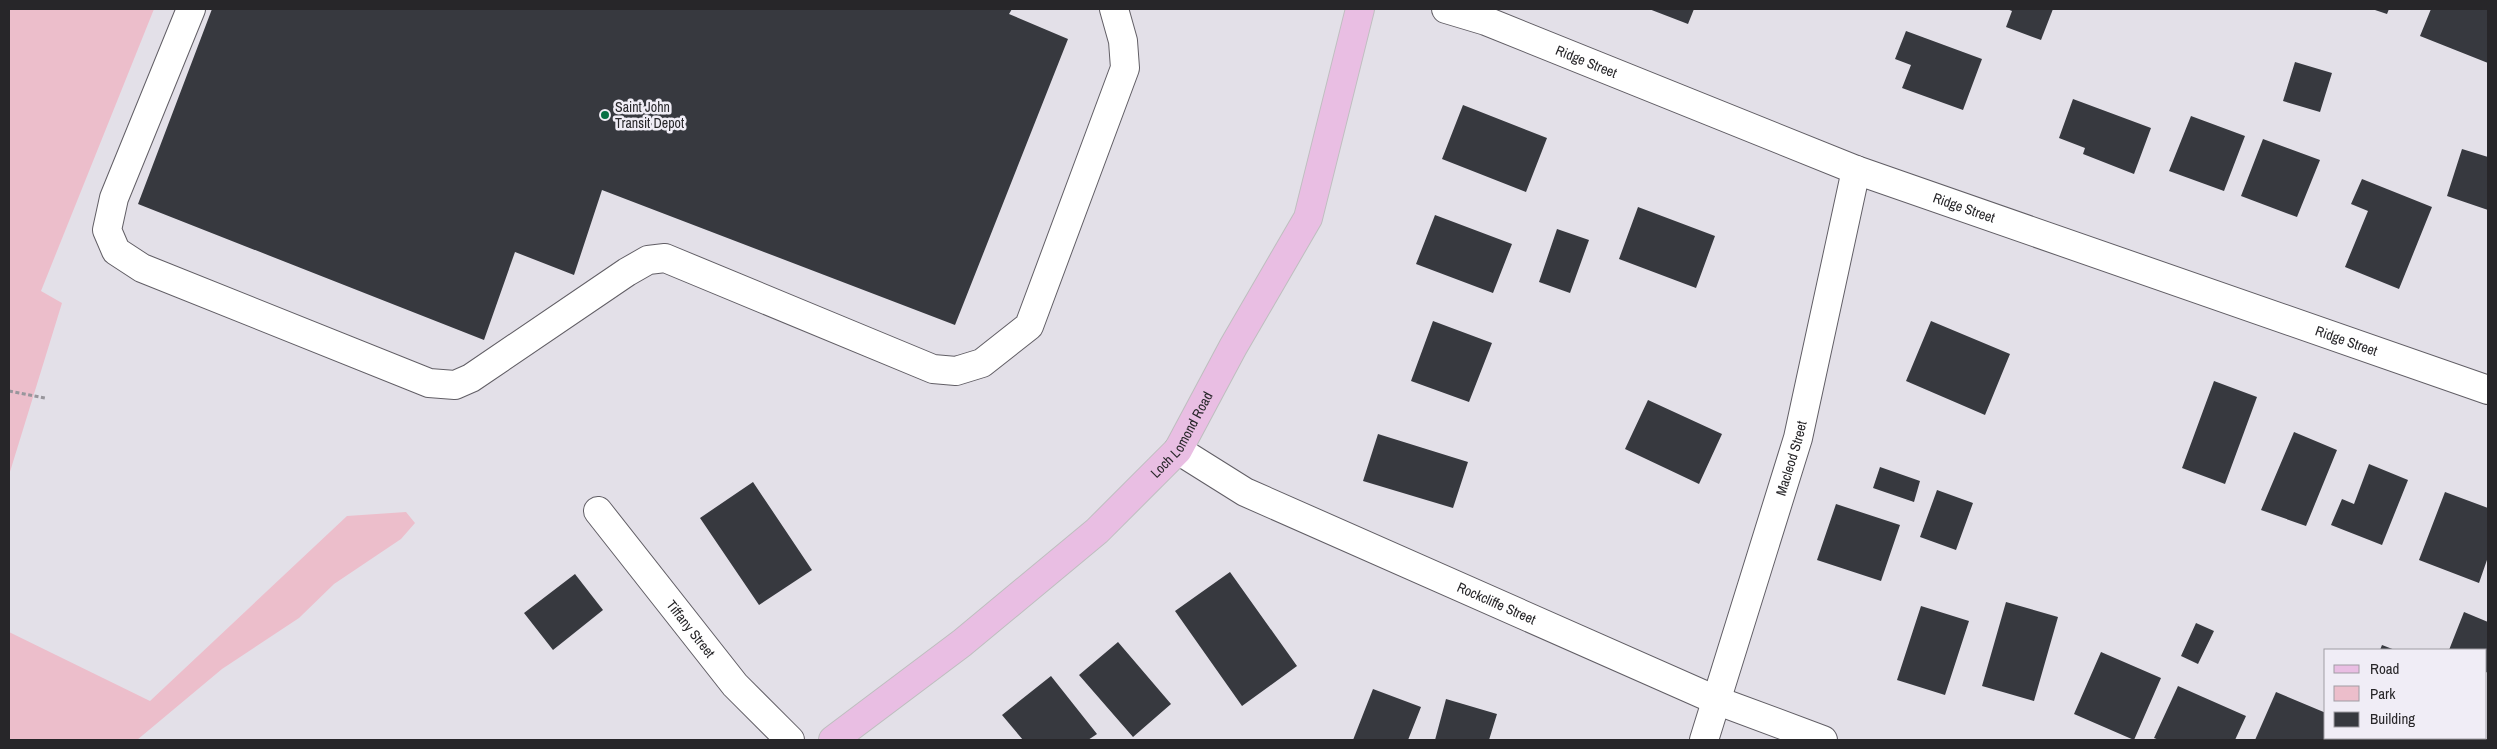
<svg xmlns="http://www.w3.org/2000/svg" width="2497" height="749" font-family="'Archivo Narrow',sans-serif">
<rect width="100%" height="100%" fill="#e3e0e8"/>
<!-- green -->
<path fill="#ecbecb" d="M9,9H154L41,291L62,303L9,475Z
M406,512L415,523L401,539L334,584L299,618L222,669L137,740H9V632L150,701L347,516Z"/>
<!-- building -->
<path fill="#37393f" d="M212,9H1012L1009,14L1068,39L955,325L602,190L574,275L515,252L484,340L138,204Z
M1649,9H1694L1688,24Z
M2007,9H2053L2041,40L2006,27L2012,11Z
M2372,9H2389L2387,14Z
M2431,9H2488V63L2420,36Z
M1906,31L1982,59L1963,110L1902,88L1911,65L1895,59Z
M2295,62L2332,73L2320,112L2283,101Z
M2073,99L2151,128L2134,174L2083,154L2085,148L2059,138Z
M1463,105L1547,138L1526,192L1442,159Z
M2191,116L2245,136L2224,191L2169,171Z
M2263,139L2320,160L2297,217L2241,196Z
M2462,149L2488,157V210L2447,196Z
M2362,179L2432,207L2399,289L2345,267L2368,211L2351,204Z
M1638,207L1715,236L1696,288L1619,259Z
M1435,215L1512,244L1493,293L1416,264Z
M1557,229L1589,240L1570,293L1539,282Z
M1433,321L1492,343L1469,402L1411,381Z
M1931,321L2010,354L1985,415L1906,381Z
M2214,381L2257,397L2225,484L2182,468Z
M1648,400L1722,434L1699,484L1625,449Z
M2294,432L2337,450L2306,526L2261,510Z
M1378,434L1468,462L1453,508L1363,481Z
M2369,464L2408,480L2382,545L2331,525L2342,499L2354,504Z
M1880,467L1920,481L1914,502L1873,488Z
M753,482L812,570L759,605L700,518Z
M1937,490L1973,503L1956,550L1920,537Z
M2445,492L2488,508V557L2479,583L2419,560Z
M1836,504L1900,525L1881,581L1817,560Z
M1230,572L1297,666L1242,706L1175,611Z
M575,574L603,610L553,650L524,613Z
M2006,602L2058,617L2034,701L1982,686Z
M1921,606L1969,621L1945,695L1897,680Z
M2464,612L2488,622V673L2486,672V650H2449Z
M2196,623L2214,631L2198,664L2181,656Z
M1118,642L1171,704L1133,737L1079,675Z
M2382,645L2395,650H2380Z
M2101,652L2161,678L2134,740L2074,714Z
M1051,676L1097,734L1088,740H1023L1002,715Z
M2178,686L2246,716L2235,740H2159L2154,738Z
M1373,689L1421,707L1408,740H1353Z
M2276,692L2326,713V738H2336L2335,740H2255Z
M1446,699L1497,714L1489,740H1435Z"/>
<g fill="none" stroke-linecap="round" stroke-linejoin="round">
<!-- minor casing -->
<g stroke="#615e65" stroke-width="30">
<g id="minor">
<path d="M191,9L114,198L107,230L116,251L142,268L429,383L455,385L471,378L627,272L648,260L665,258L933,369L956,371L982,363L1029,326L1125,68L1123,41L1114,9"/>
<path id="s1" d="M1446,9L1486,21L1856,170L2488,390"/>
<path id="s2" d="M1178,450L1245,492L1718,701L1823,740"/>
<path id="s3" d="M598,511L735,685L790,740"/>
<path id="s4" d="M1704,740L1798,438L1856,170"/>
</g>
</g>
<!-- major casing -->
<g stroke="#bebebf" stroke-width="30">
<g id="major">
<path id="s5" d="M833,740L962,643L1097,531L1178,450L1233,347L1308,218L1360,9"/>
</g>
</g>
<!-- path -->
<path stroke="#98969c" stroke-width="3" stroke-dasharray="4 2.5" stroke-linecap="butt" d="M9,391L45,398"/>
<!-- minor -->
<use href="#minor" stroke="#fff" stroke-width="28"/>
<!-- major -->
<use href="#major" stroke="#e9bee3" stroke-width="28"/>
</g>
<!-- markers -->
<circle fill="#076f45" stroke="#f0edf6" stroke-width="2" cx="605" cy="115" r="5"/>
<g text-anchor="middle" dominant-baseline="central" stroke-width="5" stroke-linejoin="round" paint-order="stroke">
<!-- street labels -->
<g font-size="14" fill="#272629" stroke="#f0edf6">
<text stroke="none"><textPath href="#s1" startOffset="150">Ridge Street</textPath></text>
<text stroke="none"><textPath href="#s1" startOffset="555">Ridge Street</textPath></text>
<text stroke="none"><textPath href="#s1" startOffset="960">Ridge Street</textPath></text>
<text stroke="none"><textPath href="#s5" startOffset="466">Loch Lomond Road</textPath></text>
<text stroke="none"><textPath href="#s4" startOffset="295">Macleod Street</textPath></text>
<text stroke="none"><textPath href="#s2" startOffset="354">Rockcliffe Street</textPath></text>
<text stroke="none"><textPath href="#s3" startOffset="150">Tiffany Street</textPath></text>
</g>
<!-- poi labels -->
<g font-size="14" fill="#272629" stroke="#f0edf6" text-anchor="start">
<text x="615" y="107">Saint John<tspan x="615" dy="16">Transit Depot</tspan></text>
</g>
</g>
<!-- border -->
<rect width="2497" height="749" fill="none" stroke="#272629" stroke-width="20"/>
<!-- legend -->
<rect x="2324" y="649" width="162" height="90" fill="#f0edf6" stroke="#a09da4"/>
<rect x="2334" y="665" width="25" height="8" fill="#e9bee3" stroke="#a09da4"/>
<text x="2370" y="674" font-size="15" fill="#272629">Road</text>
<rect x="2334" y="686" width="25" height="15" fill="#ecbecb" stroke="#a09da4"/>
<text x="2370" y="699" font-size="15" fill="#272629">Park</text>
<rect x="2334" y="712" width="25" height="15" fill="#37393f" stroke="#a09da4"/>
<text x="2370" y="724" font-size="15" fill="#272629">Building</text>
</svg>
